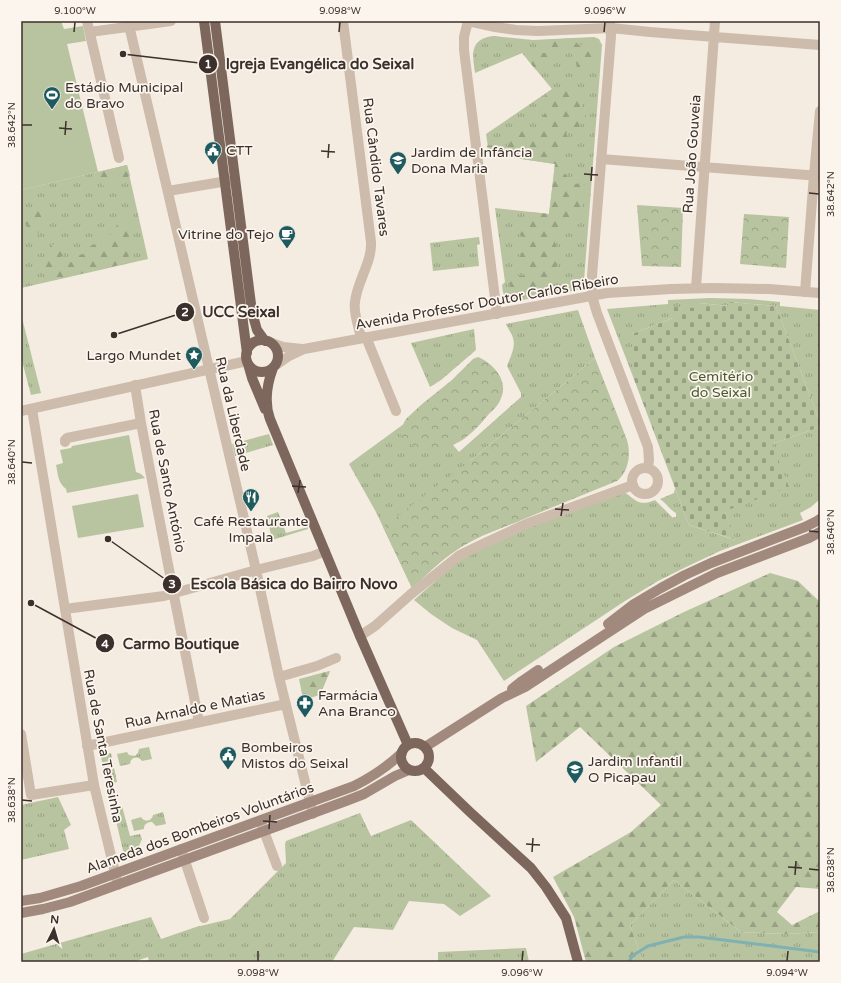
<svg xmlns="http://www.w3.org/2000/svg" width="841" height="983" font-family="'Varela Round',sans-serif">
<defs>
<pattern id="grass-tufts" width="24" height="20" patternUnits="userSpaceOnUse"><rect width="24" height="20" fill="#b8c4a0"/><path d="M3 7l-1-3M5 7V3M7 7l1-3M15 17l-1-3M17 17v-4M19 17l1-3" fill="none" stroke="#97a083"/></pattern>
<pattern id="forest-firs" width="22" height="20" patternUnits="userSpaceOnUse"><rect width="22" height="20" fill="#b8c4a0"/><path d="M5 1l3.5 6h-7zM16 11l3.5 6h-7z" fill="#97a083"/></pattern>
<pattern id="cemetery-stones" width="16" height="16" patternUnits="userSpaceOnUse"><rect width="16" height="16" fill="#b8c4a0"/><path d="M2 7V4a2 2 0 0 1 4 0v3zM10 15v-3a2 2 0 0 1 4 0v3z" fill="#97a083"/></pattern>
<pattern id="park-crowns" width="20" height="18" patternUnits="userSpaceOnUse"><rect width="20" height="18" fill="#b8c4a0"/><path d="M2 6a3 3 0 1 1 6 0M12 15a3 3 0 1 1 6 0" fill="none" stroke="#97a083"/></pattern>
</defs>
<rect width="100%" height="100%" fill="#f4ebe1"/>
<!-- grass -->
<path fill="url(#grass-tufts)" d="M493,36L533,40L594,37L599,39L602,45L584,281L582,287L577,290L517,301C505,301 503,296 502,285L505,282L495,208L549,214L555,164L489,154L486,134L552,89L522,53L475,73C472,54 470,39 493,36Z
M127,165L148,259L21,288V190Z
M479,237L480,244L477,245L479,266L433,271L430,243Z
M710,298L749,299L780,302V306L820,310V422L776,306L730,302V306L698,303V308L632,334V374L607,309L668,304V300Z
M578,310L595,358L470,461L520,521C503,527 486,533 470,541C448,554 430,571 412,588L376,512L349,464L423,410L459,452L521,397V393L507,366C510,358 516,347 513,338C512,334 508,329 506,324Z
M21,314L41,393L31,395L21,357Z
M474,329L476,350L441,380L430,387L411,343Z
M820,427V499L811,507L800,513L803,520L720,551L684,568L658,581L625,601L504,681L477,640L452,628L431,614L414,600L441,576L451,566L489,543L624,492C636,500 639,507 655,500L673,518V517H676V513C670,510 666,503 660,499L674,493L675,488L689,525L735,540L725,511L772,444Z
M269,434L273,445L235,456L232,444Z
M278,512L286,533L308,527V529L272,540L267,516Z
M330,671L320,695L303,699L299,679Z
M149,747L152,759L142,761C139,757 135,756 131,760L130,764L120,766L117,754L127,752L129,755L135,756L138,753L139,749Z
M111,753L117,782L107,785L101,757L103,755Z
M58,797L71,825L64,830L69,849L21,860V805Z
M122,806L130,836L140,834L142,839L133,859H125L113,808Z
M163,812L166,824L156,826L152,822C147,822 144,824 144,829L134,831L131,820L141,817C145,823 152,821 153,815Z
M360,813L371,836L411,820L491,896L460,916L444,904L409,901L393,930L354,927L332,962H149L148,957L133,962H21V954L151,917L161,939L196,927L230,919L286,863L285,844L286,841Z
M674,880L741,932L786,934L820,932V962H643L630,925Z
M526,948L529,962H438V952Z"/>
<!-- forest -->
<path fill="url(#forest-firs)" d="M573,38L579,46L586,43L599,48L600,57L594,61L592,66L577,68L576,63L578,57L571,54L566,49L556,52L552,57L546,59L544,68L536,70L527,59C531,54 538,53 545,53L547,49L544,45L545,40Z
M560,87L565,90L577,87L583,98L582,107L586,116L576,131L566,133L570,142L568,149L557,153V159L565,163L564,173L573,184L583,183L586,190L583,199L582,211L576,218L567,220L564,233L555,242L559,256L556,267L557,277L548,283H540L533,294L519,295L511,289L509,281L514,275L525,276L527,269L521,264L520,257L523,251V246L528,240L519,234L515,227L516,219L526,218L531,212L549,214L555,164L489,154L487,146L497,144L508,147L512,132L521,126L531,130L543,126V116L548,110L546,102V94L552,89Z
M127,165L130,175C126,180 122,178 117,177L112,180L109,186L105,187C100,182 96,180 98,172Z
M39,204L46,205V210L48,213L44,219V230L39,233L33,230H28L27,224L21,225V212L26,214L33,207Z
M123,221L131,225L134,230L132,235L128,237L129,243L132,247V254L128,257V263L49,281L44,278L45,270V265L51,256L50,247L57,242L62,245L64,252L59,260L64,263L72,262L76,255L85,254C90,243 96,243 107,244L110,235L116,231L117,223Z
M770,573L798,581L820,602V889L796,887L777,912L792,925L820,911V932L786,934L741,932L674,880L630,925L643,962H586L574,917L553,877L631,832L661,805L580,727L536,762L526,706L614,647L684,612Z
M330,671L320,695L305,699L304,697L306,695L308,694L310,690L308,684L309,678L314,675Z"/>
<!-- cemetery -->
<path fill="url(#cemetery-stones)" d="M730,302L776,306L820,422V427L772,444L789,487L725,511L736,540L689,525L632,374V334L673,318V307L697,308L698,303L729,306Z"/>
<!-- park -->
<path fill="url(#park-crowns)" d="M637,205L683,208L681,267L642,266Z
M744,214L789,217L786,268L740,264Z
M478,357C493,363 509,381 501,398C499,405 493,410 488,415C481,424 473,432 464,439C454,446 432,453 420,449C417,448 415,447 412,445C403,441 401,440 400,430L406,419L422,404L452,380L473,359Z
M595,358L627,440C631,454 629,471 617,481L482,536C467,543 452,552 439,563C430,571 421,580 412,588L383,527L470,461Z"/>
<!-- pitch -->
<path fill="#b8c4a0" d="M21,21H61L64,29L83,26L86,41L67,44L98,172L21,190Z
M129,435L136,472L141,474L145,478L67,493L66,489C58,483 58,474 56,465L63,463L60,450L71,448L72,446Z
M138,494L144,527L78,538L72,506Z"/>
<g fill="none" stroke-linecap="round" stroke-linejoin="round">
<!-- stream -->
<path stroke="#7fb0b2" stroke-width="3" d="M629,962L632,956L648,946L684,937H699L820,952"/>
<!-- minor -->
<path stroke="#cdbbac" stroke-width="10" d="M87,21L119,158
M128,21L256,570L279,677L313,814
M343,21L371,242C372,263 357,281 355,302C353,313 359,327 361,338
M468,21L495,27L516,30L538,31L611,28L650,32L820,45
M468,21L464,37V50L497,314
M610,21L611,36L592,276V296L597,313L648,447L649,460L648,468
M90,32L171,21
M601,159L820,176
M168,191L233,180
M696,288L715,21
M805,292L814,175L820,111
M366,337L396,411
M135,385L141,423L176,606L199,722
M32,409L94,785L118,885
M65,442V440L67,438L141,423
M632 481a13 13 0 1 1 26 0a13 13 0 1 1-26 0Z
M65,609L164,596L256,570L313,556L325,551
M360,636L375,626L411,594L460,555L487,542L526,524L633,485
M279,677L317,666L336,658
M21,734L31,795L94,785
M87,746L286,704
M261,823L277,866
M181,849L204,918"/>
<!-- tertiary -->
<path stroke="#cdbbac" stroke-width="10" d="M269,342L283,347L302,349
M276,365L289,356L304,349L607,293L671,289L713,288L769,289L820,293
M21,411L247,361"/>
<!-- secondary -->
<path stroke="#a18a7d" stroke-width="10" d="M608,624L634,604L661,588L685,575L711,563L805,527L817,521L820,519
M512,689L522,681L538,670
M425,747L502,698L525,687L644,609L717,573L809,538L820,532
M21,901L40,898L81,886L354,786C372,777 387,767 402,753
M21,913L43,909L70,902L346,801L364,794L395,776L409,770"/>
<!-- primary -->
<path stroke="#7d675c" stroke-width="10" d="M204,21L247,353
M215,21L252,312L257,330L265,341
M246 356a16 16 0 1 1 32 0a16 16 0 1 1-32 0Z
M248,364L252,378L265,409
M273,368C267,384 264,402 270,419L360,636L408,745
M401 757a14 14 0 1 1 28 0a14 14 0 1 1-28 0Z
M424,768L471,813L531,868L546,887L566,918L578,962"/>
</g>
<!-- ticks -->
<path fill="none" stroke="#3b302b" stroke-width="1.5" d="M74,32L75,22M339,32L340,22M604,32L605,22M22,125H32M59,128L72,129M65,135L66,121M321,151L335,152M328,158L329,144M584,174L598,175M591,181L592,167M809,193L819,194M22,462L32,463M292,486L306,487M298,493L300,480M555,509L569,510M561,516L563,503M809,531L819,532M22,800L32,801M263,821L277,822M269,829L270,815M526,844L540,845M532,852L533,838M788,867L802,868M809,869L819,870M795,875L796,861M258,961V951M522,961L523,951M787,961L788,951"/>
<!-- icons -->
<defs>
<g id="stadium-pin" transform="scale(0.9)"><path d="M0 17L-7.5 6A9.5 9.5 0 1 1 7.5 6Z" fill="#1f5a5e" stroke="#fbf5ee"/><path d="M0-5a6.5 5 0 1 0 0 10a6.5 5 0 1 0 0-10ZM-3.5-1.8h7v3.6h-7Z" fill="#fff"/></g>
<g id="civic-pin" transform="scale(0.9)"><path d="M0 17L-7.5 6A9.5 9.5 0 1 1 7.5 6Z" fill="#1f5a5e" stroke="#fbf5ee"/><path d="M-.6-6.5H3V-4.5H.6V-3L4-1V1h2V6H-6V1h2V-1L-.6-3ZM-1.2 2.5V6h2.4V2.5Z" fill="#fff"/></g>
<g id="school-pin" transform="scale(0.9)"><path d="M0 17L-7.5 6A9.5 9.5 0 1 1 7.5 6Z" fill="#1f5a5e" stroke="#fbf5ee"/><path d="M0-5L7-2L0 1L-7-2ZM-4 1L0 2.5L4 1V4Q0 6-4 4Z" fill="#fff"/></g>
<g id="cafe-pin" transform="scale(0.9)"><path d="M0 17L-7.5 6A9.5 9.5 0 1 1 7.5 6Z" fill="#1f5a5e" stroke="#fbf5ee"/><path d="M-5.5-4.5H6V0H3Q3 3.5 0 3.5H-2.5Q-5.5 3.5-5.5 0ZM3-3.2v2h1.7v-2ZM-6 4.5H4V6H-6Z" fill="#fff"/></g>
<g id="sight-pin" transform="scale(0.9)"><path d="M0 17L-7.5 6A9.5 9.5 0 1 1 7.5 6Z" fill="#1f5a5e" stroke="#fbf5ee"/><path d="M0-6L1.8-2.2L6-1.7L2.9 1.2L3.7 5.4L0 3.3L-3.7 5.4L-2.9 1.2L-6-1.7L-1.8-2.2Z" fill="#fff"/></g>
<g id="restaurant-pin" transform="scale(0.9)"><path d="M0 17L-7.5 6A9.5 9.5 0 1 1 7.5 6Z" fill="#1f5a5e" stroke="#fbf5ee"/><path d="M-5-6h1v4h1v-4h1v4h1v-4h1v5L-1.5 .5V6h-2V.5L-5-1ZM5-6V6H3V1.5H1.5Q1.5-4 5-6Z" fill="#fff"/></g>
<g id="pharmacy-pin" transform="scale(0.9)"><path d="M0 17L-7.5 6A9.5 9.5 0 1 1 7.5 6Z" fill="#1f5a5e" stroke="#fbf5ee"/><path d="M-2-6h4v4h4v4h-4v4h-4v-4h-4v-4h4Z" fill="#fff"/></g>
</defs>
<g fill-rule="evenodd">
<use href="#stadium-pin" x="52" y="95"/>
<use href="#civic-pin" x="213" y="150"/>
<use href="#school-pin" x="398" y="160"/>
<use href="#cafe-pin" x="287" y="234"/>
<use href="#sight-pin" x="194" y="355"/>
<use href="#restaurant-pin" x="251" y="497"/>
<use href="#pharmacy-pin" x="305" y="703"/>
<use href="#civic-pin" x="228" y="755"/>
<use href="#school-pin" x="575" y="769"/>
</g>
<g text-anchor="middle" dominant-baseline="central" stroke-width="3.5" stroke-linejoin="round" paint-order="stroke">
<!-- poi labels -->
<g font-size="14" fill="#3b302b" stroke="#fbf5ee" text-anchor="start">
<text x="65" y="87">Estádio Municipal<tspan x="65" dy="16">do Bravo</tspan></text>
<text x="226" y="150">CTT</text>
<text x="411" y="152">Jardim de Infância<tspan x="411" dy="16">Dona Maria</tspan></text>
<text x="274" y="234" text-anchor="end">Vitrine do Tejo</text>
<text x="181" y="355" text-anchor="end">Largo Mundet</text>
<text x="251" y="521" text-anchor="middle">Café Restaurante<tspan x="251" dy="16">Impala</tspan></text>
<text x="318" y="695">Farmácia<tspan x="318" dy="16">Ana Branco</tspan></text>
<text x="241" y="747">Bombeiros<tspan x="241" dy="16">Mistos do Seixal</tspan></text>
<text x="588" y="761">Jardim Infantil<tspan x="588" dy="16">O Picapau</tspan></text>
</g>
<!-- street labels -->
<g font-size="14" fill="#3b302b" stroke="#fbf5ee">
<text transform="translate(692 154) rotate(-86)">Rua João Gouveia</text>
<text transform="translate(376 167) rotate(83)">Rua Cândido Tavares</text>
<text transform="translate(487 302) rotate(-10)">Avenida Professor Doutor Carlos Ribeiro</text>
<text transform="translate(233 414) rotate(77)">Rua da Liberdade</text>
<text transform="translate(167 481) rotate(79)">Rua de Santo António</text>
<text transform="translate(195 709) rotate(-12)">Rua Arnaldo e Matias</text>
<text transform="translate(103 746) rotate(79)">Rua de Santa Teresinha</text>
<text transform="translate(200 828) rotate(-20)">Alameda dos Bombeiros Voluntários</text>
</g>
<!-- park labels -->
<g font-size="14" fill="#4a5a2e" stroke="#fbf5ee">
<text x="721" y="376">Cemitério<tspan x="721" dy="16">do Seixal</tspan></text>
</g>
</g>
<!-- callouts -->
<path fill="none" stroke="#3b302b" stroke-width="1.5" d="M123 54L208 64M114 335L185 312M108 539L172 584M31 603L105 643"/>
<g fill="#3b302b" stroke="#fbf5ee" stroke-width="1.5">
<circle cx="123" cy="54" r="4"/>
<circle cx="114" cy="335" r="4"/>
<circle cx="108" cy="539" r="4"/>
<circle cx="31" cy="603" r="4"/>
<circle cx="208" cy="64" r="10"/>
<circle cx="185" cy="312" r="10"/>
<circle cx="172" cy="584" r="10"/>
<circle cx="105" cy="643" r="10"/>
</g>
<g font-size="12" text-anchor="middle" font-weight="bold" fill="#fff">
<text x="208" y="68">1</text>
<text x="185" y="316">2</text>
<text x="172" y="588">3</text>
<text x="105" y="648">4</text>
</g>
<g font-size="15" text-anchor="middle" font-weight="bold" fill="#3b302b" stroke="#fbf5ee" stroke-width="3.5" stroke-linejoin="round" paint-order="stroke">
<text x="320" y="69">Igreja Evangélica do Seixal</text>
<text x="241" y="317">UCC Seixal</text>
<text x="294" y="589">Escola Básica do Bairro Novo</text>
<text x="181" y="649">Carmo Boutique</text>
</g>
<!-- border -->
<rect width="841" height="983" fill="none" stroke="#fbf5ee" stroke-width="44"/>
<!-- north arrow -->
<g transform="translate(54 929) rotate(5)" stroke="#fbf5ee" stroke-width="3" paint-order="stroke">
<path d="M0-3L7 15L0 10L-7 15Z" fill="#3b302b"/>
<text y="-6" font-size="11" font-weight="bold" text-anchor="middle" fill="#3b302b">N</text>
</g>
<rect x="22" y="22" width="797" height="939" fill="none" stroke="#3b302b" stroke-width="1.5"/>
<g font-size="10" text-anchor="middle" fill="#3b302b">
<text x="75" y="14">9.100°W</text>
<text x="340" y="14">9.098°W</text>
<text x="605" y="14">9.096°W</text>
<text transform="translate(11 125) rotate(-90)" y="4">38.642°N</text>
<text transform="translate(830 194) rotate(-90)" y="4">38.642°N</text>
<text transform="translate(11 462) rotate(-90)" y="4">38.640°N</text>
<text transform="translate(830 532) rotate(-90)" y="4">38.640°N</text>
<text transform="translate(11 800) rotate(-90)" y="4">38.638°N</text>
<text transform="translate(830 870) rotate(-90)" y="4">38.638°N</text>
<text x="258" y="976">9.098°W</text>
<text x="522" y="976">9.096°W</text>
<text x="787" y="976">9.094°W</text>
</g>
</svg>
